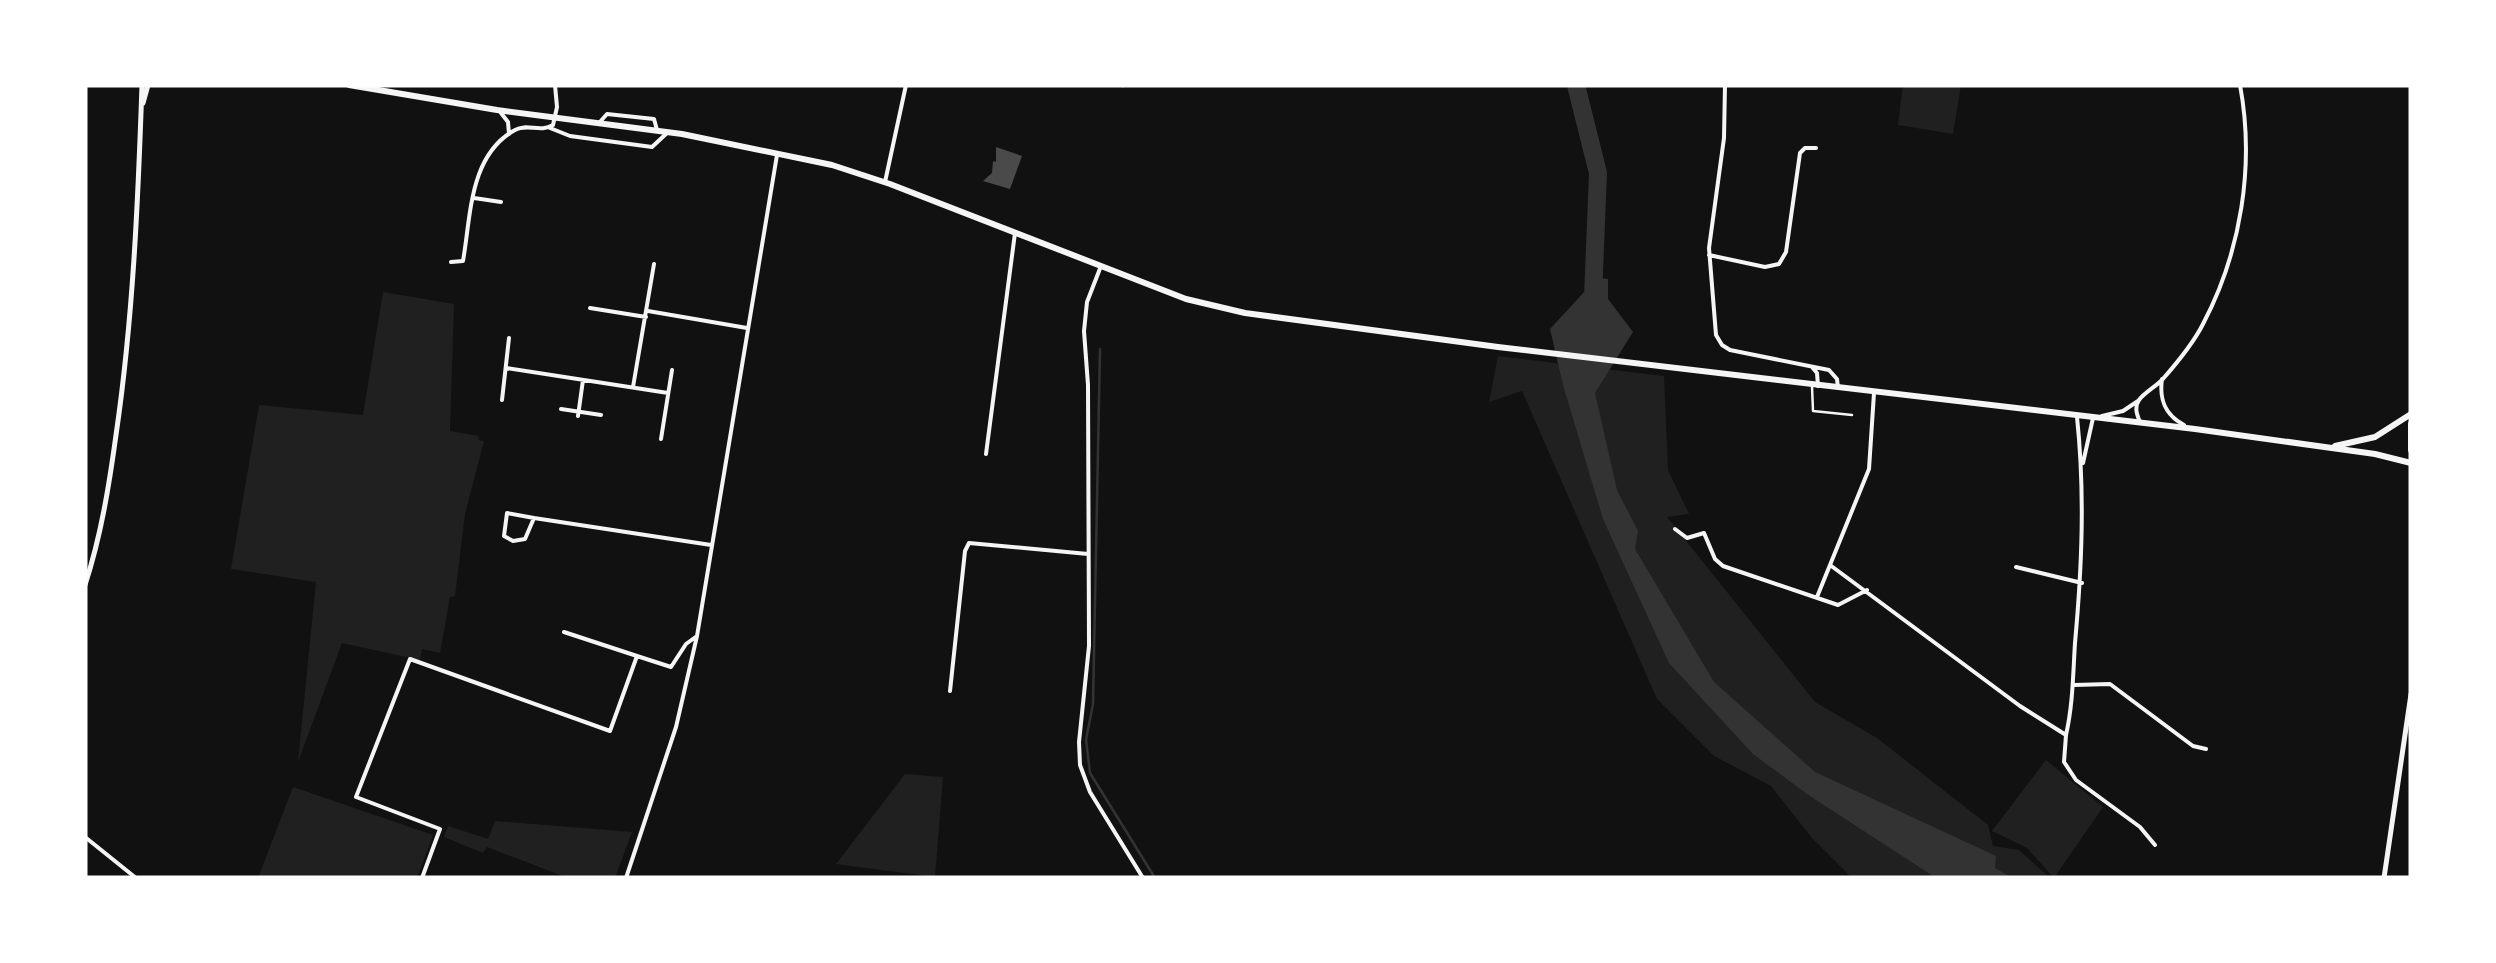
<svg xmlns="http://www.w3.org/2000/svg" width="2496" height="963" font-family="'Work Sans',sans-serif">
<rect width="100%" height="100%" fill="#111"/>
<!-- green -->
<path fill="#202020" d="M1903,85H1961L1953,134L1898,125Z
M383,292L454,304L450,431L479,436L478,440L484,441L465,514L455,596L450,597L440,653L422,649L420,660L342,643L298,762L316,582L231,569L259,405L363,415Z
M1498,356L1664,376L1668,470L1689,514L1667,517L1815,702L1877,738L1988,825L1993,846L2019,850L2050,878H1852L1812,838L1771,786L1714,756L1657,699L1522,391L1489,402Z
M2046,760L2103,807L2054,878L2027,848L1992,831Z
M905,774L943,777L935,877L836,864Z
M293,787L433,835L417,878H258Z
M495,821L632,832L615,878H568L487,847L483,853L444,837L448,826L488,839Z"/>
<!-- water -->
<path fill="#333" d="M1587,276L1608,279V299L1633,332L1595,393L1617,490L1638,531L1635,549L1714,682L1815,772L1996,856L1995,868L2012,878H1936L1807,794L1753,754L1669,663L1603,519L1563,385L1550,329L1585,291Z"/>
<g fill="none" stroke-linecap="round" stroke-linejoin="round">
<!-- stream -->
<path stroke="#333" stroke-width="2.5" d="M1122,85L1123,87
M1100,349L1093,704L1086,740L1090,773L1155,878"/>
<!-- river -->
<path stroke="#333" stroke-width="18" d="M1576,85L1598,173L1593,297"/>
</g>
<!-- building -->
<path fill="#4a4a4a" d="M996,147L1022,156L1010,189L983,181L992,173L993,161L996,162Z"/>
<g fill="none" stroke-linecap="round" stroke-linejoin="round">
<!-- service -->
<path stroke="#f5f5f5" stroke-width="2.5" d="M1812,386L1813,411L1852,415"/>
<!-- minor -->
<path stroke="#f5f5f5" stroke-width="4" d="M1725,85L1724,138L1709,248L1716,335L1722,345L1730,350L1829,370L1837,379L1838,388
M501,113L508,122L509,134
M599,123L607,114L654,119L657,130
M550,128L570,136L652,147L667,133
M885,182L906,85
M474,198L501,202
M1709,255L1765,267L1779,264L1786,252L1800,153L1805,148H1816
M451,262L463,261C471,216 469,155 515,130C527,123 540,133 553,125L557,107L555,85
M1101,266L1087,302L1084,331L1088,385L1089,646L1079,742L1080,765L1090,792L1143,878
M590,308L646,317
M648,311L747,328
M1812,367L1817,373L1818,386
M506,368L668,393
M2162,379C2159,400 2165,415 2184,425
M633,387L654,264
M502,400L509,338
M561,409L601,415
M578,416L583,380
M2102,416L2123,411L2138,401
M2140,422C2137,415 2134,407 2139,400C2144,393 2155,387 2162,380C2177,363 2193,344 2203,324C2241,252 2255,165 2240,85
M661,439L672,370
M986,454L1015,233
M2083,463L2093,418
M507,513L534,518L525,539L513,541L504,536Z
M534,518L711,545
M1675,529L1687,538L1704,533L1715,559L1723,566L1838,605L1867,590
M1830,565L2020,706L2066,735L2064,762L2076,780L2140,827L2155,845
M2016,567L2082,583
M1817,597L1869,469L1874,393
M564,632L637,656
M2074,685L2110,684L2193,746L2206,749
M950,691L965,551L969,543L1088,554
M2066,735C2073,704 2073,674 2075,643C2082,566 2085,493 2077,417
M85,837L136,878
M422,878L440,829L356,797L410,659L610,731L637,656L671,667L686,644L697,636
M626,878L676,727L697,636L777,155"/>
<!-- tertiary -->
<path stroke="#f5f5f5" stroke-width="5" d="M143,103L148,85
M85,585C101,536 109,486 116,435C133,319 138,202 142,85"/>
<!-- secondary -->
<path stroke="#f5f5f5" stroke-width="5" d="M2384,878L2411,694"/>
<!-- primary -->
<path stroke="#f5f5f5" stroke-width="6" d="M349,85L497,110L682,134L832,165L890,184L1186,299L1245,313L1498,347L2195,429L2375,454L2411,463
M2411,424V450
M2335,446L2375,437L2411,414"/>
</g>
<!-- border -->
<rect width="2496" height="963" fill="none" stroke="#ffffff" stroke-width="175"/>
</svg>
